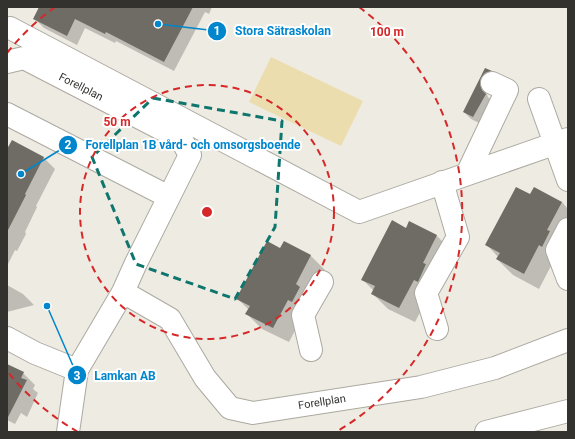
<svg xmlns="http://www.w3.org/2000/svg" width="575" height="439" font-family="Roboto,sans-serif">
<rect width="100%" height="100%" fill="#eeebe2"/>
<!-- pitch -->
<path fill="#ecddaf" d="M271,57L363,101L341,146L249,102Z"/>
<!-- shadow -->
<path fill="#0003" d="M40,7H212L209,14L205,12L174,71L116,41L115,43L85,28L77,45L44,28L35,19Z
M486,69L491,71L497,77L487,85L486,92L488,97L492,101L479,123L471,119L464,112Z
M7,152L43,157L55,169L36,206L37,207L25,232L26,234L17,251L15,250L7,266Z
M530,196L562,202L568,209V233L539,289L513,275L497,259L498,257L487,245Z
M410,222L437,236L452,251L415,322L388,309L373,294L374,291L363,280L406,229Z
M284,242L311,256L326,271L289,342L262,329L247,314L249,310L238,299L280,249Z
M7,285L23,294L34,305L7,312Z
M7,365L23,373L35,385L33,389L38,393L27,417L21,413L15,424L7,420Z"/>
<!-- building -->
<path fill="#6e6c64" d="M39,7H193L164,62L106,32L105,34L75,19L67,36L33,19Z
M485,68L492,71L485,73L481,78L480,84L482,90L486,94L473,117L463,112Z
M12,140L44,157L25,194L26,195L7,232V149Z
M516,187L530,194L534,187L562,202L547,230L550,231L542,247L539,245L524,274L496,259L500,253L485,245Z
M392,220L406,228L409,221L437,235L423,263L426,264L418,282L414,280L399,308L371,294L375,286L361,280Z
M267,241L280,248L284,241L311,255L296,284L300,287L292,302L288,300L273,328L245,314L250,306L236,299Z
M7,364L24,372L21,378L27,380L7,419Z"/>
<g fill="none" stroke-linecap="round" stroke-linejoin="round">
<!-- minor casing -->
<g stroke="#aca9a1" stroke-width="24">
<path id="minor" d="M10,28L359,212L568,139
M7,62L24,58L181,139L190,155L136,263L123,292L77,370L68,432
M539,99L568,180
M7,114L169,197
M467,174L507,90L492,83
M568,229L557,250L568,279
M123,292L170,319L205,378L230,408L253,413L421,387L495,368L568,340
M437,329L426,293L458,237L442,182
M7,338L35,353L77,370
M311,350L303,315L322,282
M486,432L568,411"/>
</g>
<!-- minor -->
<use href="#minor" stroke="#fff" stroke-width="22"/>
</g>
<!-- marked area -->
<path fill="none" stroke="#0f766e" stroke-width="3" stroke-dasharray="8 5" stroke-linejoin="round" d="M153,98L282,121L275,227L235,299L136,264L92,157Z"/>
<!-- distance rings -->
<g fill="none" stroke="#d62828" stroke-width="2" stroke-dasharray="7 5">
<circle cx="207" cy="212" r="127"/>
<path d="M78 432A255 255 0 0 1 7 371M7 53A255 255 0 0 1 55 7M359 7A255 255 0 0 1 336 432"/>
</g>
<g text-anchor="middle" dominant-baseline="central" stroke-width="4" stroke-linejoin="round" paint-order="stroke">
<!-- street labels -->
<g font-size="11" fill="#33322f" stroke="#fff">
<text transform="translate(81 87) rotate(27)">Forellplan</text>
<text transform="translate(322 402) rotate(-9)">Forellplan</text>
</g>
</g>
<circle cx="207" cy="212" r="6" fill="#d62828" stroke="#fff" stroke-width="2"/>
<g font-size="12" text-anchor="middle" font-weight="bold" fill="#d62828" stroke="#fff" stroke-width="4" stroke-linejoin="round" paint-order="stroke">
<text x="387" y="36">100 m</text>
<text x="117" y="126">50 m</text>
</g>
<!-- callouts -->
<path fill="none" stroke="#0086cd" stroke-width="1.5" d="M158 24L217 31M21 174L68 145M47 306L77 375"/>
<g fill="#0086cd" stroke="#fff" stroke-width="1.5">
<circle cx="158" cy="24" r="4"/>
<circle cx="21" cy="174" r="4"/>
<circle cx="47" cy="306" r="4"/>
<circle cx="217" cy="31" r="10"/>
<circle cx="68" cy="145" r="10"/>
<circle cx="77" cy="375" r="10"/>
</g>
<g font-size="12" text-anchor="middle" font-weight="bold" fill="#fff">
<text x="217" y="35">1</text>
<text x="68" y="149">2</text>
<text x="77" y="380">3</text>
</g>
<g font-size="12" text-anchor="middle" font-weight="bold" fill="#0086cd" stroke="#fff" stroke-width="4" stroke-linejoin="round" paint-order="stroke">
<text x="283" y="35">Stora Sätraskolan</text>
<text x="193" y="149">Forellplan 1B vård- och omsorgsboende</text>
<text x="125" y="380">Lamkan AB</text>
</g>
<!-- border -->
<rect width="575" height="439" fill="none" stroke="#33322f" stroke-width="16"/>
</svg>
